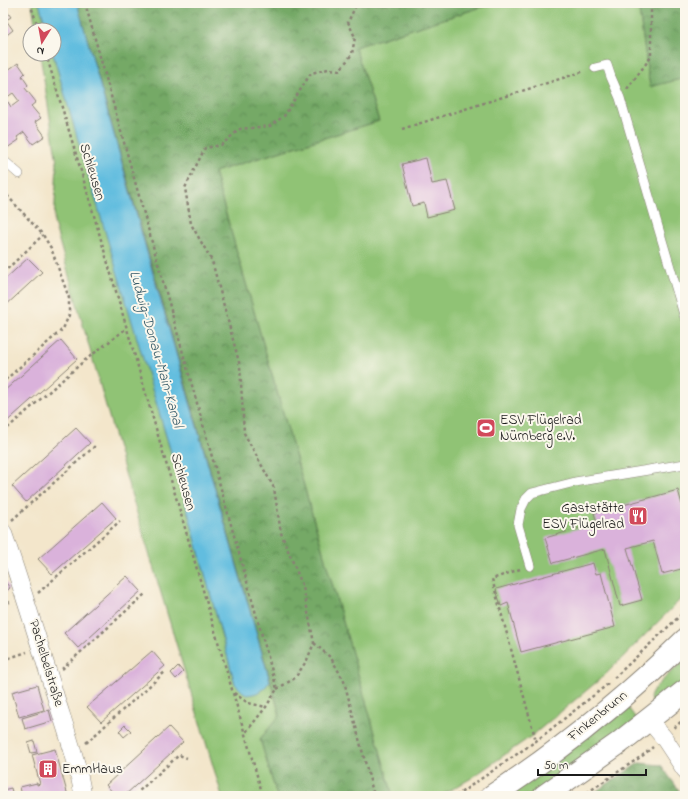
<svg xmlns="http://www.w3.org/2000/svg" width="688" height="799" font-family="'Indie Flower',sans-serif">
<defs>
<pattern id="forest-crowns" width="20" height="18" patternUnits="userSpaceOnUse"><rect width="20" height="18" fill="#74a966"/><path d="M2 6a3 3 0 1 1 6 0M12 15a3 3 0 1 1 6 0" fill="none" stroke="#5e8953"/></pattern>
</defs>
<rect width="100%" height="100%" fill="#fbf7ec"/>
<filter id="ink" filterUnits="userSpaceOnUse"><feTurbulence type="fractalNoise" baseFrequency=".025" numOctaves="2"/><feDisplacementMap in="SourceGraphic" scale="8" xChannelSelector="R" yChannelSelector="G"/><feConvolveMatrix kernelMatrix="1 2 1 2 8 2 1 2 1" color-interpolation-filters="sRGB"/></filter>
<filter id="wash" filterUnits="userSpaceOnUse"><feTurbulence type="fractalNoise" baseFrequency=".012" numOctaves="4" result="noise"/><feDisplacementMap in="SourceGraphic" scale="16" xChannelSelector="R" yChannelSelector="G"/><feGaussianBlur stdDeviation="0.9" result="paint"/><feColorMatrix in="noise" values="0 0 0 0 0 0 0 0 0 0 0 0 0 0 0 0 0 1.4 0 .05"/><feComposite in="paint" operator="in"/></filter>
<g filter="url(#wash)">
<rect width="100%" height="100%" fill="#f3e6cb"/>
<!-- green -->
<path fill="#90c375" stroke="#567048" d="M32,3H39L47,30H36Z
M494,3H638L650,86L685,78V595L605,675L533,735L470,779L440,796H393L214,172L379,121L355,47Z
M40,54H53L178,476L235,684L263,690L270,681L280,716L260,739L277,796H222L127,480L54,223L57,163Z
M685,660V679L662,701L654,704C651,701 649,699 651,695C654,686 677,667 685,660Z
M627,706L637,720L554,781L530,796H506Z"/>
<!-- forest -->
<path fill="url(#forest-crowns)" stroke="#486241" d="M77,3H494L355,47L379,121L214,172L393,796H277L260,739L280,715Z
M638,3H685V78L650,87Z
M639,763L661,765L683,796H589Z"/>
<!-- water -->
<path fill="#62bddf" stroke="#3f6c7e" d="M39,3H77L154,277L270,681C263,691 258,694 246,695L235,684L178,476L82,154L53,54L54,30H47Z"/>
<g id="blocks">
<!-- building -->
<path fill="#dab2db" d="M3,6L11,17L6,20L13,30L3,38Z
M18,63L25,73L22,76L28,85L25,88L36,102L31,106L41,118L35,122L45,136L33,144L24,132L17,137L19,140L7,148L3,143V105L8,102L11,107L19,101L13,93L3,100V68L5,66L8,70Z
M426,158L432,184L447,181L455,210L427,217L424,203L412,206L402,164Z
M28,258L42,272L3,308V281Z
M61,340L77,359L3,425V392Z
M76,428L90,443L26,502L12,486Z
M678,490L685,515V568L662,574L653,541L627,548L642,600L620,606L605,549L553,563L545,538L597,523L594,513Z
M102,502L116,518L52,574L38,559Z
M593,563L596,574L601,573L615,627L521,652L508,603L501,606L496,589Z
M127,576L141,591L78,648L64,633Z
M3,579L10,588L3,594Z
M152,651L165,666L101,722L87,707Z
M178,666L183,672L176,679L171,673Z
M37,685L44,710L19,717L12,692Z
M49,710L52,721L25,729L22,718Z
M125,725L131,731L124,737L119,731Z
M169,727L183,742L124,796H116L106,785Z
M34,741L37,752L31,753L28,743Z
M55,749L68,796H22L20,787L37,783V785L40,784L32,755Z
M11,788L13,796H3V790Z"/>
</g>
</g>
<g filter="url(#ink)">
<use href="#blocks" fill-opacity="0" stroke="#888174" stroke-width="1"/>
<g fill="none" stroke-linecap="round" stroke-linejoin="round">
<!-- lane casing -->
<g stroke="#888174" stroke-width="10">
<path id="lane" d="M595,68L607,65L611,77L620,98L685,318
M3,160L19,174
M530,566L518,525L521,509L526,499L532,493L575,482L685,464"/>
</g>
<!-- street casing -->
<g stroke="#888174" stroke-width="18">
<path id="street" d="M3,532C22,587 39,643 56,698C66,730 78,763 83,796
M649,720L664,738L685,770"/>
</g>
<!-- secondary casing -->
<g stroke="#888174" stroke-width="24">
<path id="secondary" d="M492,796C561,750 626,698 685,640
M544,796L619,743L685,691"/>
</g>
<!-- path -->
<path stroke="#888174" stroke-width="2.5" stroke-dasharray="3 3" stroke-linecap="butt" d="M30,3L39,30
M85,3L277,689L266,707L246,732
M46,54L81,171L263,796
M627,89L651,57V3
M402,129L585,71
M3,191L43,235L51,248L69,298V315L63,329L3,382
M3,273L43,235
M3,432L84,361L127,328
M12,520L95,446
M520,569L492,579L536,741
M38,593L120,521
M3,604L10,602
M314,643L331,658L344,681L374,796
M3,660L27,652
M62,669L145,594
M614,678L685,611
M277,689L295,678L307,660L314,643L303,587L281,533L274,488L244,433L240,366L212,261L191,224L185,188L205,148L221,145L240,129L270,126L284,116L311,73L328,69L340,70L352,54L355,37L348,22L357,3
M234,693L248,703L266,707
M674,728L685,718
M86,743L166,671
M138,796V792L179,755L187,758
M456,796L536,741L608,684
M582,796L642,756L653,747"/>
<!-- lane -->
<use href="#lane" stroke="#fff" stroke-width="9"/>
<!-- street -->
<use href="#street" stroke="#fff" stroke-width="17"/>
<!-- secondary -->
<use href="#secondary" stroke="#fff" stroke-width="22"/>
</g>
</g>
<!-- icons -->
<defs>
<g id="stadium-square" transform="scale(1)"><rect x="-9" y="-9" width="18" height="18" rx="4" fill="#d1495b" stroke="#fbf7ec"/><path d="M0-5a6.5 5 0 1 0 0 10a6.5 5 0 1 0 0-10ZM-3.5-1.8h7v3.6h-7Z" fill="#fff"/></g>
<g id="restaurant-square" transform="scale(1)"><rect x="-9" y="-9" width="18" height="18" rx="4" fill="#d1495b" stroke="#fbf7ec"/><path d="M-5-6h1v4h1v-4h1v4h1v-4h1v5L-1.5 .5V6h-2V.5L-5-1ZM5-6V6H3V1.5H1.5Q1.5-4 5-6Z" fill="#fff"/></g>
<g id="building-square" transform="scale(1)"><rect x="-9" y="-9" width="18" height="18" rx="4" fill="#d1495b" stroke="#fbf7ec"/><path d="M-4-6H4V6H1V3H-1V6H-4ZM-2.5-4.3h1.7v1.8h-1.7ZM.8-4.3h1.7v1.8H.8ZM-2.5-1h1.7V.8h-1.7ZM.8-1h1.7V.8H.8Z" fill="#fff"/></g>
</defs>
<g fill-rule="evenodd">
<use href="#stadium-square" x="486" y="428"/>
<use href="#restaurant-square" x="638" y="516"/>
<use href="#building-square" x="48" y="769"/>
</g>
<g text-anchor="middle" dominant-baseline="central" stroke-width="4" stroke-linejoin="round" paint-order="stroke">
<!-- street labels -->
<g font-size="14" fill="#1c1c1c" stroke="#fbf7ec">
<text transform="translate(92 172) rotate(73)">Schleusen</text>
<text transform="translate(183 482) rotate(74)">Schleusen</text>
<text transform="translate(46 663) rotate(73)">Pachelbelstraße</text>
<text transform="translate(598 716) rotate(-39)">Finkenbrunn</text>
</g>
<!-- poi labels -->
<g font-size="14" fill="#1c1c1c" stroke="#fbf7ec" text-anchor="start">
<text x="500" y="420">ESV Flügelrad<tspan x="500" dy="16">Nürnberg e.V.</tspan></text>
<text x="624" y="508" text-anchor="end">Gaststätte<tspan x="624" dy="16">ESV Flügelrad</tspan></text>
<text x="62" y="769">EmmHaus</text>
</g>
<!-- water labels -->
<g font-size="15" font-style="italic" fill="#385c6a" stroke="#fbf7ec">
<text transform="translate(156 349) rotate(74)">Ludwig-Donau-Main-Kanal</text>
</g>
</g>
<!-- margin -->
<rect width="688" height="799" fill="none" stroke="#fbf7ec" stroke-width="16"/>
<!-- north arrow -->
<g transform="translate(42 42) rotate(191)"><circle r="19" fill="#fbf7ec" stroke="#a29f99"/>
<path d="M0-3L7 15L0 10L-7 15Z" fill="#d1495b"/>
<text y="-6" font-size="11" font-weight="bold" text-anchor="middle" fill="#1c1c1c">N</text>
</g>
<!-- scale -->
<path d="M538 769v6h108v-6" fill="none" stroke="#1c1c1c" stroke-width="2"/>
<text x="544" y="769" font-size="12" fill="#1c1c1c" stroke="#fbf7ec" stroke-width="3" paint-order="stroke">50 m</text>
</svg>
